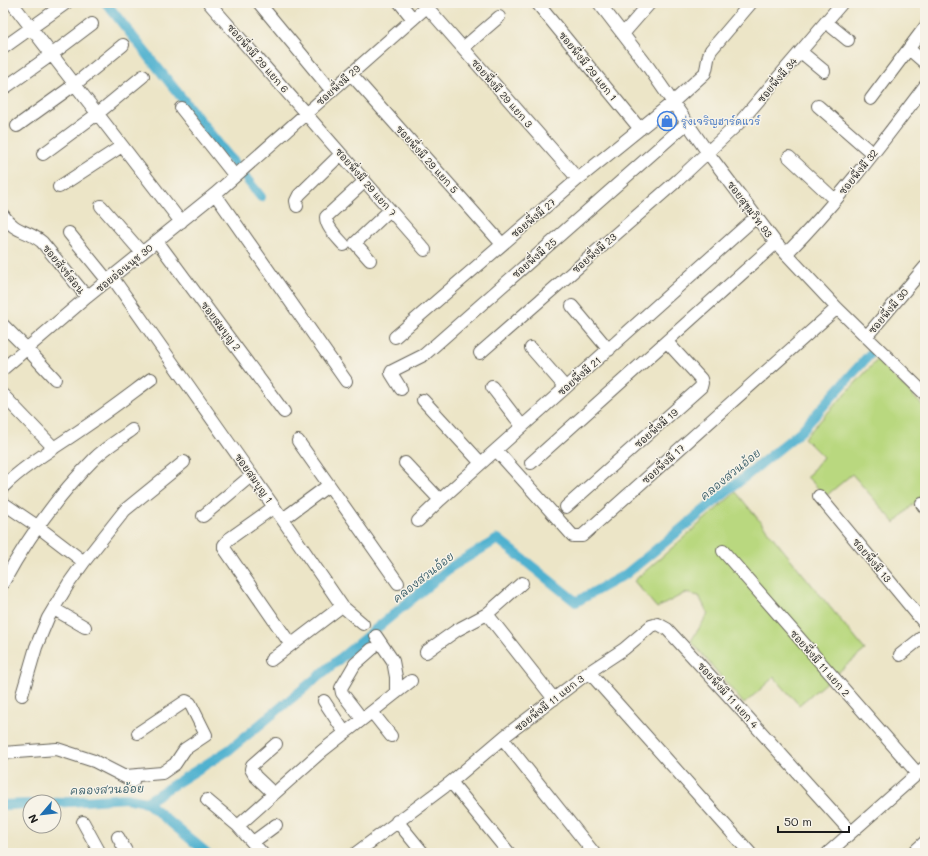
<svg xmlns="http://www.w3.org/2000/svg" width="928" height="856" font-family="Mali,'Playpen Sans Thai',sans-serif">
<rect width="100%" height="100%" fill="#f7f3e8"/>
<filter id="ink" filterUnits="userSpaceOnUse"><feTurbulence type="fractalNoise" baseFrequency=".025" numOctaves="2"/><feDisplacementMap in="SourceGraphic" scale="8" xChannelSelector="R" yChannelSelector="G"/><feConvolveMatrix kernelMatrix="1 2 1 2 8 2 1 2 1" color-interpolation-filters="sRGB"/></filter>
<filter id="wash" filterUnits="userSpaceOnUse"><feTurbulence type="fractalNoise" baseFrequency=".012" numOctaves="4" result="noise"/><feDisplacementMap in="SourceGraphic" scale="16" xChannelSelector="R" yChannelSelector="G"/><feGaussianBlur stdDeviation="0.9" result="paint"/><feColorMatrix in="noise" values="0 0 0 0 0 0 0 0 0 0 0 0 0 0 0 0 0 1.4 0 .05"/><feComposite in="paint" operator="in"/></filter>
<g filter="url(#wash)">
<rect width="100%" height="100%" fill="#ece5c7"/>
<!-- green -->
<path fill="#b9d87f" stroke="#6a7a4e" d="M877,360L925,408V492L895,523L852,474L826,496L807,477L823,457L804,438Z
M736,492L865,650L799,705L774,677L744,704L691,641L708,614L699,596L685,593L657,608L634,581Z"/>
<g fill="none" stroke-linecap="round" stroke-linejoin="round">
<!-- canal -->
<path stroke="#50b1cf" stroke-width="10" d="M106,3L261,197
M146,802L207,853
M54,803L126,798L146,802L229,750L451,567L498,539L576,602L626,574L801,431L870,354
M3,805L30,804"/>
</g>
</g>
<g filter="url(#ink)">
<g fill="none" stroke-linecap="round" stroke-linejoin="round">
<!-- minor casing -->
<g stroke="#656258" stroke-width="14">
<path id="minor" d="M12,3L181,222
M209,3L425,250
M259,3L332,91
M400,3L413,19
M537,3L640,129
M599,3L649,68L708,153L776,243L837,308L925,394
M427,7L578,179
M826,22L848,40
M623,34L650,3
M3,48L66,3
M463,48L499,17
M909,49L925,63
M801,52L824,71
M351,74L502,244
M3,89L51,55L92,24
M871,99L925,27
M818,106L873,154
M181,108L235,176
M17,126L74,85L123,45
M43,154L97,114L143,76
M789,157L835,200
M59,187L122,146
M215,194L346,381
M101,206L142,253
M297,206L296,201L299,195L341,154
M3,215C15,233 28,230 42,242L87,297
M69,233L108,281
M157,241L284,412
M344,245C337,237 326,227 326,217L365,181
M786,254C837,203 881,144 925,86
M370,260L355,243L390,210
M112,277L274,507L342,606L271,660
M572,306L609,350
M3,325L27,349L55,379
M395,337L578,179L673,102L705,73C708,65 707,57 711,50L751,3
M866,337L925,267
M531,348L565,387
M480,353L679,179L740,122L842,3
M3,369L87,297L215,194L431,3
M492,387L522,426
M401,389L391,373L392,371L424,355L687,123
M3,395L54,448
M423,400L481,463
M298,441L398,583
M496,450L573,536H582L837,308
M405,463L440,500L756,217
M531,463L776,243
M3,487C25,465 56,447 82,429C106,413 128,396 151,379
M819,496L925,624
M3,503L37,526L84,562
M922,504L925,508
M274,507L229,539L224,545V548L291,645
M566,507L701,387L702,383L701,379L667,342
M203,516L252,475
M283,519L329,485
M418,521L440,500
M723,551L918,774
M3,583C28,537 58,495 95,458C106,447 120,439 132,430
M522,583L487,614L554,699
M342,606L363,624
M54,609L85,627
M376,636L393,661L396,677V693
M426,652L457,630L487,614
M900,655L925,635
M589,672L624,649L651,626L658,624L667,629L725,692L851,832
M22,695L36,647L48,618L69,583L84,562L125,510L184,462
M324,701L345,733
M372,712L391,736
M362,719L342,693L341,688L355,664L372,649
M503,739L594,853
M3,753L57,749L94,761L133,781
M126,776L162,773L175,764L185,749L206,735L190,703L186,701L138,733
M451,782L509,853
M274,794L255,776L251,769L252,765L276,744
M207,800L238,826L262,853
M397,821L423,853
M83,822L100,853
M238,826L322,751L411,681
M118,837L127,853
M253,842L276,825
M356,853L451,782L505,736L589,672L750,853
M828,853L925,767
M913,853L925,842"/>
</g>
<!-- minor -->
<use href="#minor" stroke="#fff" stroke-width="12"/>
</g>
</g>
<!-- icons -->
<defs>
<g id="shop-ring" transform="scale(1)"><circle r="9.5" fill="#f7f3e8" stroke="#3f7fe0" stroke-width="1.5"/><path d="M-5-2.5h2.3a2.7 3.5 0 0 1 5.4 0H5L5.5 6h-11ZM-1.5-2.5h3a1.5 2.3 0 0 0-3 0Z" fill="#3f7fe0"/></g>
</defs>
<g fill-rule="evenodd">
<use href="#shop-ring" x="667" y="121"/>
</g>
<g text-anchor="middle" dominant-baseline="central" stroke-width="3" stroke-linejoin="round" paint-order="stroke">
<!-- street labels -->
<g font-size="10" fill="#1c1c1c" stroke="#f7f3e8">
<text transform="translate(258 58) rotate(49)">ซอยพึ่งมี 29 แยก 6</text>
<text transform="translate(588 66) rotate(51)">ซอยพึ่งมี 29 แยก 1</text>
<text transform="translate(777 80) rotate(-50)">ซอยพึ่งมี 34</text>
<text transform="translate(338 85) rotate(-42)">ซอยพึ่งมี 29</text>
<text transform="translate(502 93) rotate(49)">ซอยพึ่งมี 29 แยก 3</text>
<text transform="translate(427 159) rotate(48)">ซอยพึ่งมี 29 แยก 5</text>
<text transform="translate(858 172) rotate(-51)">ซอยพึ่งมี 32</text>
<text transform="translate(366 182) rotate(49)">ซอยพึ่งมี 29 แยก 7</text>
<text transform="translate(750 209) rotate(53)">ซอยสุขุมวิท 93</text>
<text transform="translate(533 218) rotate(-40)">ซอยพึ่งมี 27</text>
<text transform="translate(594 253) rotate(-41)">ซอยพึ่งมี 23</text>
<text transform="translate(534 258) rotate(-41)">ซอยพึ่งมี 25</text>
<text transform="translate(124 268) rotate(-39)">ซอยอ่อนนุช 30</text>
<text transform="translate(64 269) rotate(51)">ซอยสังข์สอน</text>
<text transform="translate(888 311) rotate(-50)">ซอยพึ่งมี 30</text>
<text transform="translate(221 326) rotate(53)">ซอยสมบุญ 2</text>
<text transform="translate(579 376) rotate(-41)">ซอยพึ่งมี 21</text>
<text transform="translate(656 428) rotate(-41)">ซอยพึ่งมี 19</text>
<text transform="translate(663 464) rotate(-42)">ซอยพึ่งมี 17</text>
<text transform="translate(254 478) rotate(55)">ซอยสมบุญ 1</text>
<text transform="translate(872 560) rotate(50)">ซอยพึ่งมี 13</text>
<text transform="translate(820 663) rotate(49)">ซอยพึ่งมี 11 แยก 2</text>
<text transform="translate(728 695) rotate(48)">ซอยพึ่งมี 11 แยก 4</text>
<text transform="translate(549 703) rotate(-38)">ซอยพึ่งมี 11 แยก 3</text>
</g>
<!-- shop labels -->
<g font-size="10" fill="#366cbe" stroke="#f7f3e8" text-anchor="start">
<text x="681" y="121">รุ่งเจริญฮาร์ดแวร์</text>
</g>
<!-- water labels -->
<g font-size="11" font-style="italic" fill="#315864" stroke="#f7f3e8">
<text transform="translate(730 474) rotate(-39)">คลองสวนอ้อย</text>
<text transform="translate(423 577) rotate(-38)">คลองสวนอ้อย</text>
<text transform="translate(107 789) rotate(-2)">คลองสวนอ้อย</text>
</g>
</g>
<!-- margin -->
<rect width="928" height="856" fill="none" stroke="#f7f3e8" stroke-width="16"/>
<!-- north arrow -->
<g transform="translate(42 814) rotate(242)"><circle r="19" fill="#f7f3e8" stroke="#9f9d96"/>
<path d="M0-3L7 15L0 10L-7 15Z" fill="#1f6fb2"/>
<text y="-6" font-size="11" font-weight="bold" text-anchor="middle" fill="#1c1c1c">N</text>
</g>
<!-- scale -->
<path d="M778 826v6h71v-6" fill="none" stroke="#1c1c1c" stroke-width="2"/>
<text x="784" y="826" font-size="12" fill="#1c1c1c" stroke="#f7f3e8" stroke-width="3" paint-order="stroke">50 m</text>
</svg>
